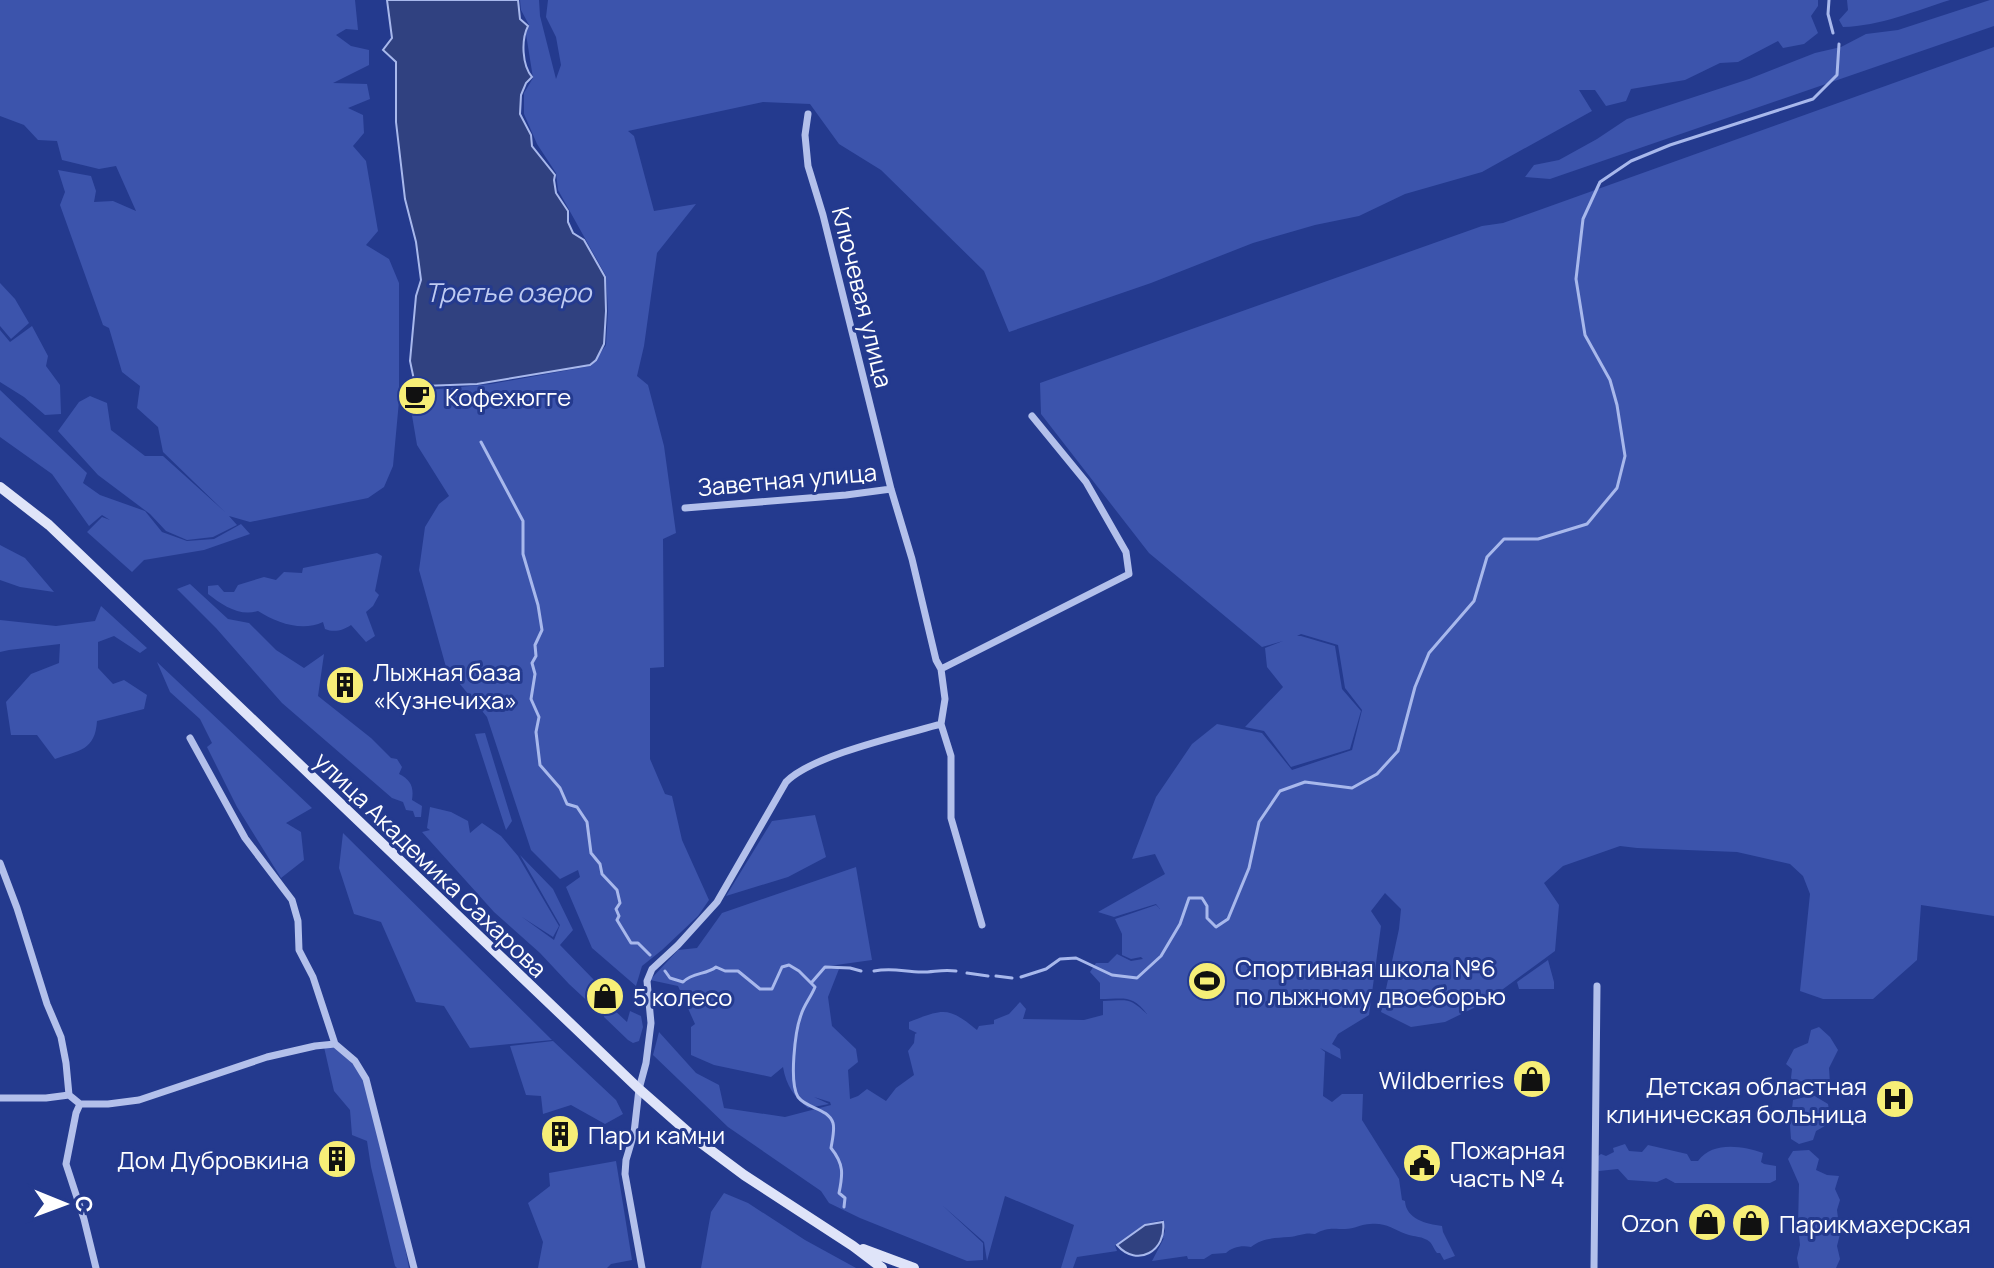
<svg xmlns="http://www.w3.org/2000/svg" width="1994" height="1268" font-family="Manrope,sans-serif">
<rect width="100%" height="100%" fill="#243a8e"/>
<!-- green -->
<path fill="#3c54ac" d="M0,0H355L358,30L346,29L336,35L351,46L369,50V65L333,83L367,84L370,99L348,108L363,115L364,133L353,146L366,161L378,231L366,245L389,259L399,283V401L393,466L384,487L368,498L250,522L229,516L237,525L213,537L187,540L166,531L150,514L98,475L58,431L79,402L90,396L107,403L111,430L145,456H163L225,512L163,452L158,427L137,408L140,386L122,372L109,328L103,325L60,205L65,192L58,170L91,176L96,191L94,202L113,201L136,211L116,166L99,169L62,160L57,141L38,140L24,125L0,116Z
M520,0H539L540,16L556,79L561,65L556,37L546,17L548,0H1818V6L1811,16L1818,33L1804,44L1783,48L1778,41L1738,62L1720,63L1685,80L1631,89L1626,101L1606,106L1595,90H1579L1592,111L1482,172L1405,194L1359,216L1315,225L1253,243L1151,283L1009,332L984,271L881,170L839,144L810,104L763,102L628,131L634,136L654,211L696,204L657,253L644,346L637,376L648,385L664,446L676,533L663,539L664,667L650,668V759L665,794L672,796L682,840L709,900L698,916L662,950L642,966L636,986L592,948L566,887L580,877L578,870L560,879L531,850L487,717L446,667L419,570L425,527L439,504L449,496L417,445L408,392L491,384L591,366L606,345L608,311L606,276L558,190L556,173L537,144L524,114V93L533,78L526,34L529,25L521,10Z
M1847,0H1950C1915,11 1880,26 1843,27L1839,20L1848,10Z
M1990,0H1994V26L1550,179L1525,177L1534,165L1559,160L1597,139L1627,119L1749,79L1815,53L1841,47L1866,34L1898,30Z
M1994,47V916L1921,905L1917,960L1873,999H1823L1800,991L1810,894L1803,876L1790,864L1737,852L1637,848L1620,846L1563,866L1544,883L1559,905L1555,951L1484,1003L1445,1022L1411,1027L1381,1012L1399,929L1401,909L1385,893L1371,911L1381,926L1369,1015L1338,1034L1332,1044L1340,1049L1341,1059L1320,1048L1325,1052L1323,1096L1332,1102L1342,1094H1363L1362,1120L1399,1179L1402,1200L1405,1201C1406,1219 1426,1224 1442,1226L1443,1232L1455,1256L1444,1260L1440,1253H1437C1435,1251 1432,1244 1430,1242C1423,1236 1414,1237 1406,1234C1394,1229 1384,1222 1370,1224C1362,1224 1354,1229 1345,1229C1333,1229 1327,1227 1315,1234C1305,1232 1299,1236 1289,1237C1275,1238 1262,1238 1251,1247C1242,1245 1232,1247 1226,1253L1212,1254L1204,1259H1188L1187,1256L1152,1261L1164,1238L1162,1239L1165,1231L1163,1220L1145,1224L1115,1245L1117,1251L1077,1257L1073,1268H1061L1074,1225L1005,1196L987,1261L984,1242L942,1205L983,1243V1260L967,1261L860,1218L829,1203L821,1191L728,1127L653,1055L659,1032L696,1073L719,1085L724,1108L785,1117L831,1105L830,1102L814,1097L829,1104L808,1108C794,1097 786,1085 783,1067L771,1077L714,1065L691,1055V1027L695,1024L678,986L650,980L678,950L697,948L722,913L856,867L872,960L829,966L827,969H839L828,997L832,1026L856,1049L858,1062L848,1070L850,1099L858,1096L867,1089L886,1101L896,1088L914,1075L908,1051L914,1043L915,1034L917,1033L909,1029V1022C943,1009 948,1006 977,1030L979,1026L994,1024V1020L1009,1014L1020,1002L1026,1009L1023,1019L1084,1020L1103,1015V1001C1128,1000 1129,997 1147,1014C1132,994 1124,999 1100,999V983L1090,972L1096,963H1108L1117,954L1131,961L1143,959L1141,957L1131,959L1122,955V934L1115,919L1156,905L1160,909L1156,904L1114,917L1098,912L1165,874L1155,854L1132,859L1156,797L1192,744L1217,724L1262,733L1292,770L1352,750L1362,710L1345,688L1338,645L1301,634L1297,636H1301L1335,646L1342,689L1361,711L1350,749L1291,767L1264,731L1245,727L1283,687L1267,667L1265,648L1283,641L1262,647L1149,553L1041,414L1040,383L1482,226L1503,223Z
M0,283L15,299L29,323L11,339L0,326Z
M32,326L48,356L46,366L60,385L61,414L45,415L24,397L0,382V330L10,342Z
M0,390L87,473L83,483L100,495L145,511L162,532L187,541L214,539L241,524L250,534L204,550L144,560L132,572L87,532L102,517L110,520L102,515L89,526L52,474L0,437Z
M0,545L25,558L54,592L20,587L0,580Z
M377,553L382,556L375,591L379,595L373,606L366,612L375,636L366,642L351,625C344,630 334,633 325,629L323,622C302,632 277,623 258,611C240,617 222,605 208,594V586L218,585L224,592H234L238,585L264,577L276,580L284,572L302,573L303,568Z
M190,584L228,619L249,623L276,650L304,668L324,654L318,696L371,738L391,758L397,759L402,767L399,774C411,780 414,787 412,800L422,806L421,817H415L413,811L406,810L403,802L392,798L282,703L216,628L177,589Z
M101,606L147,648L140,653L114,636L98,642V668L113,684L124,680L147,695L144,709L97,721C95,751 79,750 55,759L37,735H11L6,702L31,674L59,663L60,644L9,650L0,652V620L56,626L95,621Z
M157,662L312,808L286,823L301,832L304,860L281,878L237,807L207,747L212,743L200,719L170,692Z
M485,733L512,821L506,830L475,734Z
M430,807L451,812L468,821L470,833L482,823L501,836L518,856L559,926L553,937L522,917L554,940L560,925L520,855L553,889L573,930L560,945L595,981C591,992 596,997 604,1005V1008L597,1010L569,984L540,953L494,912L422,832L430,830L427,828Z
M815,815L826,857L788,877L726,896L772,821Z
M343,833L552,1040L470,1048L444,1006L416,1002L381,922L354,914L339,868Z
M1548,960L1554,982V989H1519L1517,982Z
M612,1008L627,1022L630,1011L641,1016L643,1027L639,1041L633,1043L628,1040L604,1017L605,1010Z
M1819,1027L1830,1037L1838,1050L1829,1068L1830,1084L1822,1086L1814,1079L1794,1083L1791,1078L1792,1069L1786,1064L1794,1049L1808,1043L1811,1030Z
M553,1041L616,1100L623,1114L605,1124L571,1105L543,1114L541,1096L526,1095L510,1046Z
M324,1047L336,1048L356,1067L365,1083L398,1211L409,1268H397L395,1266L371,1167L367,1141L352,1135L350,1110L334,1091Z
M1813,1095L1828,1104C1831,1121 1832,1123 1816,1131L1813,1140L1799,1144L1791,1139L1790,1125L1793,1100Z
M1625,1144L1629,1151L1642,1152L1648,1145L1687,1154L1691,1161H1698C1713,1141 1742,1146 1763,1153L1761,1162L1764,1164L1776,1166V1180L1770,1183H1675L1666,1178L1657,1182L1628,1180L1618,1169L1599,1171L1593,1167L1594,1159L1601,1154L1606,1156L1614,1152L1613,1148Z
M1809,1150L1819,1159L1816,1170L1827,1175L1839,1176L1835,1189L1840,1200L1837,1210L1840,1234L1837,1246L1840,1259L1836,1268H1799L1797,1258L1800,1245L1798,1226L1799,1184L1788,1159L1793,1151Z
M616,1161L632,1260L611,1264L607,1268H538L543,1242L528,1203L550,1186L549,1173Z
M724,1193L748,1203L805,1240L856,1268H701L711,1212Z"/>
<!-- water -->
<path fill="#304180" stroke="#a8b8ec" stroke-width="2" d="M387,0H518L520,19L528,26C521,40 522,65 532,77L526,83L521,95L520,114L531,135L532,146L555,175L554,180L556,193L568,211V222L573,233L584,240L605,277L606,311L604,344L596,360L590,365L477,384L423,386L414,380L410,361L416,296L421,280L416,242L405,199L396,122V62L383,50L392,38Z
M1163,1222C1167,1251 1137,1268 1117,1245L1145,1225Z"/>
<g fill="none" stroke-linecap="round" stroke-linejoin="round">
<!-- stream -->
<path stroke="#a8b8ec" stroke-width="3" d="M1829,0L1828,14L1833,33
M481,442L523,521V554L538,605L542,630L535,645L536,656L532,663L535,674L531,699L539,717L536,732L540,765L560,788L567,804L577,807L587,822L591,853L600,864L602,874L617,890L620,903L616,909L619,916L617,920L631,943H638L650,955
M665,971L670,978L683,982C693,972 706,975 716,967L725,971H738L760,989H772L782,967L789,965L799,971L815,987C811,997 804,1005 801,1015C795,1031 789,1083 798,1097C807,1109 828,1108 833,1123C835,1130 832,1141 831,1148C844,1164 843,1174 839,1193L845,1198L844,1207
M874,971C893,967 904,972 922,972C934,972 943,969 956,971
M967,973L988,976
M996,976L1012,978
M1021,977L1046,969L1060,959L1076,958L1112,975L1137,978L1161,956L1180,924L1189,898H1202L1207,906V918L1216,927L1228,919L1249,868L1259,822L1280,791L1305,782L1352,788L1377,774L1398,751L1415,687L1429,653L1474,601L1487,557L1504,539H1538L1587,524L1617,488L1625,456L1617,405L1610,380L1585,335L1576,279L1583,219L1600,182L1631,161L1670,145L1813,99L1837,75L1839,44
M812,982L825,967L850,968L861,971"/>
<!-- street -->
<path stroke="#b3c0eb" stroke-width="7" d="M808,114L805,135L808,166L823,215L891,489L912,559L936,660L941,669L1129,574L1126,552L1086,482L1032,416
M685,508L846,495L891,489
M941,669L945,699L941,724L951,756V818L982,925
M190,738L245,838L292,900L298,921L299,950L313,977L335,1044L355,1061L366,1079L414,1268
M0,863L17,908L47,1004L61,1037L66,1063L69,1095
M0,1098H46L69,1095L80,1104H108L139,1100L267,1057L315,1046L335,1044
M80,1104L76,1113L66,1164L84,1219L96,1268
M642,1268L625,1174L626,1160L634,1133L639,1089L646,1063L651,1023L647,981L652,969L678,945L717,902L786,782C812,755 903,735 941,724
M1594,1268L1597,986"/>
<!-- secondary -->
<path stroke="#dfe4f9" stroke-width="10" d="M0,487L49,525L639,1089L697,1140L744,1175L853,1246L882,1268
M863,1249L914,1268"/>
</g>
<!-- icons -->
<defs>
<g id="cafe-disc" transform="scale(2)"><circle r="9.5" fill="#f6ee77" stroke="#243a8e"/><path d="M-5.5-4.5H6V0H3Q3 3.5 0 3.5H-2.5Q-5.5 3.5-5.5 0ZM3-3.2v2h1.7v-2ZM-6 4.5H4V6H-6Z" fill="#111"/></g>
<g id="building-disc" transform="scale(2)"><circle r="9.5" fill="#f6ee77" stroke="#243a8e"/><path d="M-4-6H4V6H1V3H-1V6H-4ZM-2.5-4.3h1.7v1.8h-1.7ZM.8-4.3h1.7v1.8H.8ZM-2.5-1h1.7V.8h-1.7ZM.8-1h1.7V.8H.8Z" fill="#111"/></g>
<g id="stadium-disc" transform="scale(2)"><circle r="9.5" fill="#f6ee77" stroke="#243a8e"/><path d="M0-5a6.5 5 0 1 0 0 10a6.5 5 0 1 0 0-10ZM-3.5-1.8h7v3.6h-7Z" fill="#111"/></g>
<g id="shop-disc" transform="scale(2)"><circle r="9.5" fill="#f6ee77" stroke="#243a8e"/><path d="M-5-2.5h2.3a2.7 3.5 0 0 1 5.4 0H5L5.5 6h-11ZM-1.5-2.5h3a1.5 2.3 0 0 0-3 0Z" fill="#111"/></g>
<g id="hospital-disc" transform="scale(2)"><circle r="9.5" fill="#f6ee77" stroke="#243a8e"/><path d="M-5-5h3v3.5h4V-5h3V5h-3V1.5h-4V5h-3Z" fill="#111"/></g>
<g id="civic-disc" transform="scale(2)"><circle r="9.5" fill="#f6ee77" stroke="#243a8e"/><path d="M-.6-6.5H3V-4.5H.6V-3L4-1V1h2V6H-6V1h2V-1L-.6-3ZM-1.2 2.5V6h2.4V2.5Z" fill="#111"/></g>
</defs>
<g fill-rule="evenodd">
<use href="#cafe-disc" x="417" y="396"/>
<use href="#building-disc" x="345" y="685"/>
<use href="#stadium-disc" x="1207" y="981"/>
<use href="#shop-disc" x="605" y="996"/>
<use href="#shop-disc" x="1532" y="1079"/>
<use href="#hospital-disc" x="1895" y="1099"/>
<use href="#building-disc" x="560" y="1134"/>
<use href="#building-disc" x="337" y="1159"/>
<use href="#civic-disc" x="1422" y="1163"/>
<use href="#shop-disc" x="1707" y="1222"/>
<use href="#shop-disc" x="1751" y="1223"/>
</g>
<g text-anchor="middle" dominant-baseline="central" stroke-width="6" stroke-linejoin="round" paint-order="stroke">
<!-- street labels -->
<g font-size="24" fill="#fff" stroke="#243a8e">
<text transform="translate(863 297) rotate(76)">Ключевая улица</text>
<text transform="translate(787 479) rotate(-5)">Заветная улица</text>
<text transform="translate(431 864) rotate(44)">улица Академика Сахарова</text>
</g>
<!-- poi labels -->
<g font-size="24" fill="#fff" stroke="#243a8e" text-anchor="start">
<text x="445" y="396">Кофехюгге</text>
<text x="373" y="671">Лыжная база<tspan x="373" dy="28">«Кузнечиха»</tspan></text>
<text x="1235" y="967">Спортивная школа №6<tspan x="1235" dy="28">по лыжному двоеборью</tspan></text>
<text x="633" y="996">5 колесо</text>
<text x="1504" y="1079" text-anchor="end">Wildberries</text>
<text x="1867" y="1085" text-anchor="end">Детская областная<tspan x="1867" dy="28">клиническая больница</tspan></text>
<text x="588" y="1134">Пар и камни</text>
<text x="1450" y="1149">Пожарная<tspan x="1450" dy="28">часть № 4</tspan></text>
<text x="309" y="1159" text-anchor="end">Дом Дубровкина</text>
<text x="1679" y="1222" text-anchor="end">Ozon</text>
<text x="1779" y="1223">Парикмахерская</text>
</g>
<!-- water labels -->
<g font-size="26" font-style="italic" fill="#bfcbf2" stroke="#243a8e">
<text x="508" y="292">Третье озеро</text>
</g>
</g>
<!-- north arrow -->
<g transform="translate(64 1204) rotate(91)" stroke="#243a8e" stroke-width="6" paint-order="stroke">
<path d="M0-6L14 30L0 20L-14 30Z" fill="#ffffff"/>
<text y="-12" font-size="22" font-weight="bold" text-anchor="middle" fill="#ffffff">С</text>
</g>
</svg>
